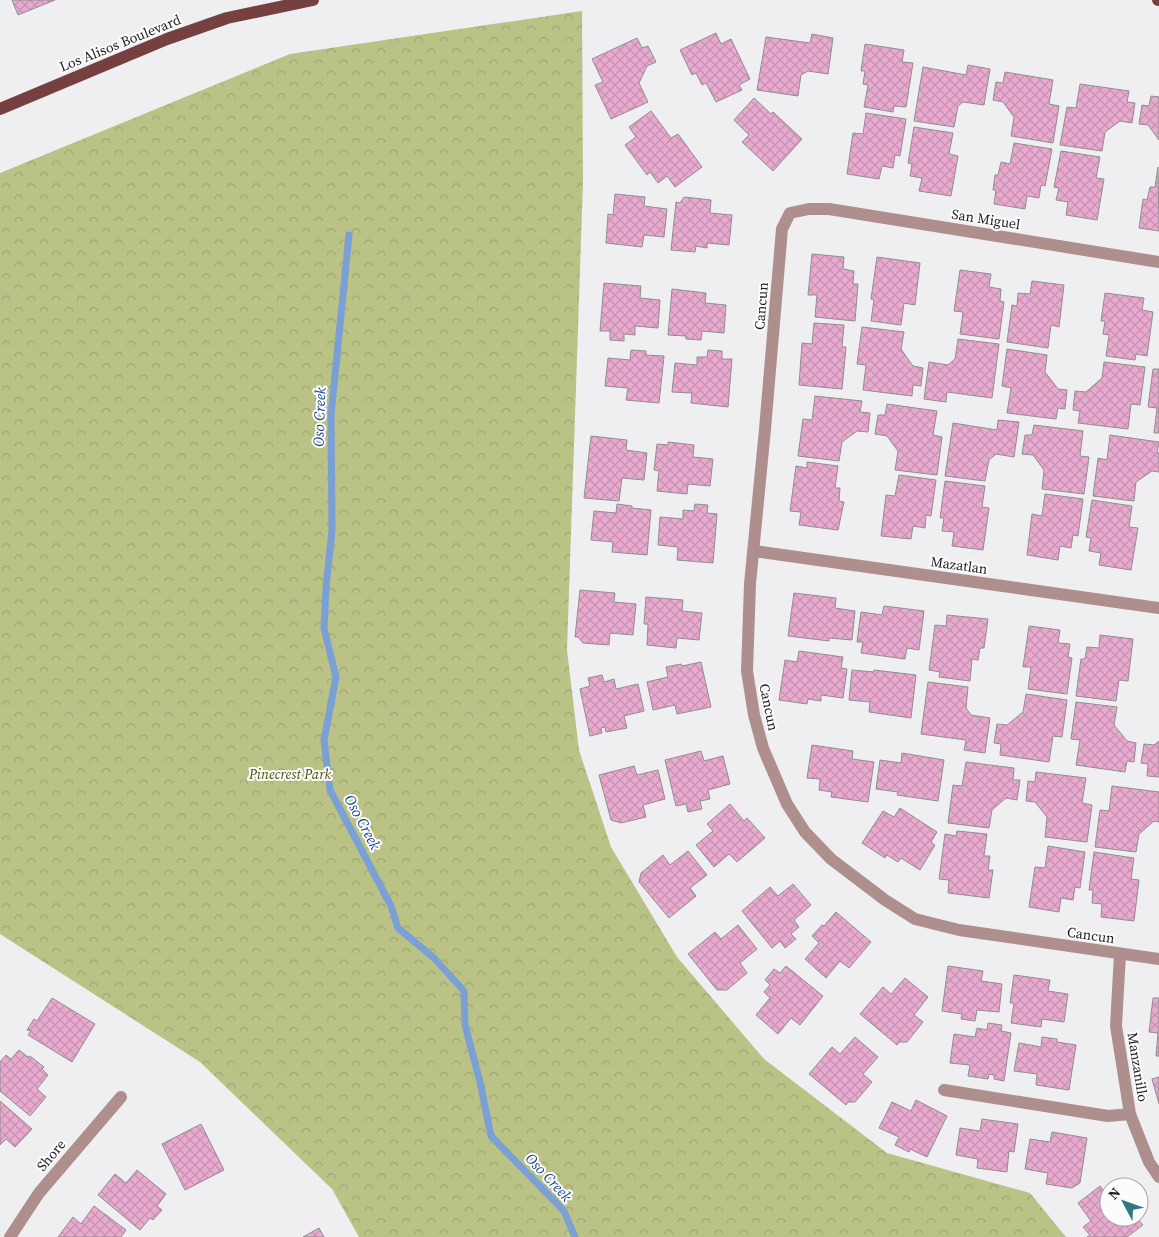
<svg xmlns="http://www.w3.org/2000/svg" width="1159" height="1237" font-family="'Source Serif 4',serif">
<defs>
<pattern id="park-crowns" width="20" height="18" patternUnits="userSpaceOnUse" patternTransform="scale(1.25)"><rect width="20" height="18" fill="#bac286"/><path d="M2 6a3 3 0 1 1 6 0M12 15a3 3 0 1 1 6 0" fill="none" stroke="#9fa673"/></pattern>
<pattern id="building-cross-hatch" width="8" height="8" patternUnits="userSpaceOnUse" patternTransform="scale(1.25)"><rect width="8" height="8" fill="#e9aad0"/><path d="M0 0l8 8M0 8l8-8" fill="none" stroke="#c792b2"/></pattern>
</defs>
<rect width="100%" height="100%" fill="#efeff2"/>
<!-- park -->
<path fill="url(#park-crowns)" d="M582,11L583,182L567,650L579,750L611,847L677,957L764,1059L887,1153L1030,1193L1066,1237H359L332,1189L200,1062L0,934V173L290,54Z"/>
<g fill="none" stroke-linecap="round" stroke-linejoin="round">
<!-- stream -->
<path stroke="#7ba0d5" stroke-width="7" d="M349,235L331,415L332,530L326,588L324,628L336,677L324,740L330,790L391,906L398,928L434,958L464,991L465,1025L480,1082L491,1136L564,1211L575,1237"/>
</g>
<!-- building -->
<path fill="url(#building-cross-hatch)" stroke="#918d8f" d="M12,0H55L18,15Z
M716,33L721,44L731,39L750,79L739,85L742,90L716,102L706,83L702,85L696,73L692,75L680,50Z
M812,34L833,38L828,74L808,71L801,75L798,96L757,90L766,37L810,43Z
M637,38L642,48L648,46L656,62L647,66L639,83L648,102L611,119L595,85L603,82L592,59Z
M865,44L904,50L902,62L913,63L906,107L894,106L893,112L864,107L868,85L863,84L865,71H861Z
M968,65L990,69L984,105L963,102L958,106L954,127L914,121L923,67L966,75Z
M1005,72L1053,80L1049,104L1059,106L1053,143L1011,136L1014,117L1003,102L993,100L996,82L1003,83Z
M1080,84L1129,91L1127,102L1135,103L1132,123L1120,121L1105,132L1102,151L1060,145L1067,107L1076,108Z
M1151,96L1159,97V140L1148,125L1139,124L1142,105L1149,106Z
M754,98L771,114L773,112L802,139L773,171L742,142L749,135L734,120Z
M651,111L671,138L678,134L702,167L675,187L667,176L658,183L650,172L647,175L625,145L636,137L629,127Z
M866,113L906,119L900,156L895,155L893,168L882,166L879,179L847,174L853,133L863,134Z
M914,127L953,133L949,154L958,156L951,196L919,191L922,178L910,176L912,164L908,163Z
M1014,143L1052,149L1045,186L1041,185L1039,198L1027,196L1025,209L994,204L996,190H993L995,175H998L1001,162L1010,164Z
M1061,151L1100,157L1096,178L1104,179L1097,220L1066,215L1068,202L1056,200L1059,188L1054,187Z
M1158,167L1159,231L1139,228L1143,199L1147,200L1150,187H1155Z
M615,194L645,197L644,206L667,209L664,237L644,235L642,247L606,243L608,214L613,215Z
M684,197L711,200L710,213L732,215L729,245L707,243V248L696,246L695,252L671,250L676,202L680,203Z
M812,254L844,257L843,269L854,271L853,284H858L855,321L815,317L817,295H808Z
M877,257L920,263L915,305L904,303L901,325L871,321L874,300L871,299Z
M960,270L991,274L989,287L1001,289L1000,301L1004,302L999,339L960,334L963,312L954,311Z
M1032,281L1064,285L1059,327L1051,325L1048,348L1007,342L1012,305L1017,306L1018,293L1030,294Z
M604,283L641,286L640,298L660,300L658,328L635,326V335L624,334V341L610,340V331H600Z
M672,289L706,293L705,303L726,305L724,333L702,331L701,340L686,339V336L668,335Z
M1105,293L1144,298L1142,310L1153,312L1147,356L1136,354L1135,360L1106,356L1109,335L1103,334L1105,321H1101Z
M814,323L844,325L842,347H846L842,389L799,385L802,343L812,344Z
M862,327L904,332L901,349L913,366L923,368L921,386L913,385L912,396L863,390L866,365L857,364Z
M958,339L999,344L992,398L947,392L946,402L924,399L929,362L948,365L955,359Z
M1007,349L1047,355L1045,372L1058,389L1067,390L1065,409L1058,408L1056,419L1007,413L1011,388L1002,386Z
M631,350L646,351V355L664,356L659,403L626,400L628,388L605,386L608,358L630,360Z
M708,350L722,351V359H732L728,407L691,403L692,393L672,392L675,363L697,365V357H707Z
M1104,362L1145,367L1140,405L1131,404L1128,429L1078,423L1080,411L1073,410L1075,391L1086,392L1102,378Z
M1153,369H1159V433H1154L1157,408L1148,407Z
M815,396L862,401L860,412L870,413L868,432L857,431L842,442L839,461L798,456L803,419L812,420Z
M887,404L937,411L933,435L942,437L937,475L895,470L898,451L887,436L875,434L878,415H885Z
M998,420L1019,422L1014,457L996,454L989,460L985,481L945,476L953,423L997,430Z
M1034,425L1083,431L1080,456L1089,457L1084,494L1042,489L1044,470L1033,455L1022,454L1025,435H1032Z
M1110,435L1159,442L1157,453H1159V472L1152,471L1136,482L1134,501L1093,496L1098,458L1107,460Z
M591,436L627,440L626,450L647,453L644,480L622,478L619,501L584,498Z
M668,442L694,445L693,457L713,459L710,486L688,484L687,494L657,491L659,471L654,470L657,444L668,445Z
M807,462L838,466L835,488H840L839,501L844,502L838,530L799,525L801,512L790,511L796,466L807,468Z
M899,475L936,480L931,516L926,515L925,528L913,526L911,539L881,536L886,495L895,496Z
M945,481L985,486L982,507L989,508L983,550L952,546L954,532L942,531L944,518H940Z
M1045,494L1083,499L1078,536L1073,535L1071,548L1060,546L1058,560L1027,555L1032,514L1042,516Z
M1092,500L1132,506L1129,527L1138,528L1131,570L1099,565L1101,553L1089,551L1091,538L1086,537Z
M617,504L632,506V508L651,510L647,555L612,552L613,542L591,540L594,511L616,513Z
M695,504L708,505L707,513L717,514L713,563L677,560L678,547L658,545L660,517L683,519V510L694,511Z
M580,590L615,593L614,602L636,604L633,635L610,633L609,645L583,643L578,637H575Z
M794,593L836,598L835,608L855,611L852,640L829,638V641L788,636Z
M646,597L683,600L682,611L702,613L699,640L677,638L676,648L647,645L648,624H644Z
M884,606L924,611L919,650L907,648L905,659L861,653L863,642H857L861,612L882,615Z
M947,615L988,619L984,648H980L978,660L972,659L970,681L939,677L940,672L929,670L935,625L946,626Z
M1029,626L1060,630L1058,643L1070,644L1068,657L1072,658L1067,694L1028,689L1031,667H1023Z
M1100,635L1133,639L1128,681L1119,680L1116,701L1076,696L1081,659H1085L1087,647L1099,648Z
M799,651L843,657L841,668L847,669L843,698L821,695V701L808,699L807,704L779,700L785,660L797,662Z
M701,662L711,707L677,714L675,705L653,710L647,682L668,677L666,667L681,664L682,666Z
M852,670L874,672V670L916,675L911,718L869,712L870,702L849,700Z
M602,675L604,682L614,679L616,689L638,684L644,711L624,716L627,728L606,732L605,727L601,728L602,733L590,736L580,689L590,686L588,678Z
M928,682L968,687L966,708L971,715L990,718L985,753L964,750L966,740L921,734Z
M1026,694L1067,700L1062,737L1053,736L1049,762L1000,755L1001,744L994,743L997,724L1007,725L1023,712Z
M1076,702L1117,707L1114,725L1127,741L1136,743L1134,762L1127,761L1125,772L1076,765L1080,740L1071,739Z
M1159,741V777L1147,776L1148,764L1141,763L1144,744L1154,745Z
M812,745L853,751L852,759L874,762L868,802L831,797L832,792L819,790L820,779L807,778Z
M701,751L704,761L723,756L730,784L708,790L710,799L700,801L702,809L688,812L686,804L676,806L665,760Z
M902,753L944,760L938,801L897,795L898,792L876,789L880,760L901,763Z
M966,762L1014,768L1013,780H1020L1017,800L1006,798L992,810L989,828L948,823L953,785L962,786Z
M634,766L637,775L658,770L665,799L643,805L646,817L621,823L611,820L599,775Z
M1036,772L1086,778L1082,803L1092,805L1087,842L1045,837L1047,817L1035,802L1026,801L1028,781L1035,782Z
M1112,786L1159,792V822L1154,821L1139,834L1136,852L1095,847L1100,810L1109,811Z
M730,804L744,821L747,818L765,838L737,862L729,854L714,867L696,845L713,831L707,824Z
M900,808L937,832L931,842L935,845L920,870L901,858L898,862L887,855L885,858L862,843L883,811L894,817Z
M957,831L987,834L984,856H990L988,870H993L989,898L948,893L949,880L939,879L945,834L956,836Z
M1048,846L1085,852L1080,888L1075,887L1073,900L1061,898L1059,912L1029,907L1035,867L1045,868Z
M688,851L707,875L690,888L696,896L669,918L639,882L641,873L663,855L670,865Z
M1094,852L1134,858L1131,879L1139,880L1134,921L1101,917L1102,904L1092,903L1093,890H1089Z
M793,884L811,905L794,920L799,927L791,934L796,939L785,948L780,941L772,948L742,911L770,887L778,896Z
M836,912L871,942L849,968L840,961L826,978L805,959L819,943L812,936L822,925L824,926Z
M738,925L757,949L740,963L747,973L727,990H717L688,954L715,932L721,939Z
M786,966L823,996L800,1025L791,1018L778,1034L756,1015L770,998L764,992L770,985L765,980L774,969L780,973Z
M948,966L983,971L981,981L1002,984L999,1012L977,1010L975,1021L961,1019L962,1014L942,1011Z
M1014,975L1050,980L1048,991L1068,994L1064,1022L1042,1019L1041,1027L1011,1023L1014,1003H1010Z
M905,978L928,997L914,1015L923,1022L907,1042H899L897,1045L860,1014L883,987L891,994Z
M52,998L95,1024L72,1062L28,1035L31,1031L27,1030L34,1019L37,1021Z
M1153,998H1159V1056H1156L1158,1033L1149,1032Z
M988,1023L1002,1025L1001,1031L1011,1033L1004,1081L994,1079V1075L989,1074L988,1079L968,1076L970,1065L950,1063L954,1034L975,1037L977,1028L987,1030Z
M855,1037L878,1057L863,1074L872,1082L855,1102H848L846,1105L809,1074L832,1047L840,1054Z
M1042,1037L1057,1039V1042L1076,1045L1069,1090L1036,1085L1037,1074L1014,1071L1019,1043L1041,1047Z
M19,1050L28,1057L30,1056L44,1067L42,1069L48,1075L37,1089L46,1097L30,1116L0,1091V1062L6,1055L11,1059Z
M1159,1077V1104L1152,1079Z
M916,1100L947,1116L927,1157L910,1149L909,1152L895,1145L899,1137L879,1128L892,1102L911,1111Z
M0,1101L32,1129L15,1147L6,1139L0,1145Z
M982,1119L1018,1124L1014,1152L1009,1151L1007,1172L977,1168L978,1159L956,1155L960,1128L980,1131Z
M201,1124L224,1170L185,1190L162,1144Z
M1052,1132L1087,1138L1080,1183L1072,1188L1046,1184L1048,1173L1025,1169L1030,1139L1050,1142Z
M137,1170L166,1194L157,1206L162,1210L153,1220L150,1218L140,1230L98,1195L115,1174L126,1183Z
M1100,1186L1109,1198V1217H1136L1143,1225L1127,1237H1087L1090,1235L1083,1227L1091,1221L1078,1203Z
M94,1206L126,1230L121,1237H58L73,1217L81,1224Z
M319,1228L324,1237H303Z"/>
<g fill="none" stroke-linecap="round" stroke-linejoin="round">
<!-- minor -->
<path stroke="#af8f8d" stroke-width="12" d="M1159,262L829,209H809L790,213L782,229L765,429L750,584L747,671L754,715L763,748L787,804L805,832L831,859L885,900L915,919L959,930L1159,959
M754,551L1159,608
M1120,954L1116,1026L1130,1114L1149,1162L1159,1177
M944,1090L1108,1116L1130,1114
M10,1237L39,1193L121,1097"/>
<!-- major -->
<path stroke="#75403f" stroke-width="12" d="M1158,0H1159
M0,109L167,39L227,18L313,0"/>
</g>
<g text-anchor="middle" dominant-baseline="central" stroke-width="4" stroke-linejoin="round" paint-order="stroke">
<!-- street labels -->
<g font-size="14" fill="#1f1f20" stroke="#fcfcfe">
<text transform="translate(120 43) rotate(-22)">Los Alisos Boulevard</text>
<text transform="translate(986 219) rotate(9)">San Miguel</text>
<text transform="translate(761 306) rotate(-85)">Cancun</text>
<text transform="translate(959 565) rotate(8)">Mazatlan</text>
<text transform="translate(769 707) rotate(78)">Cancun</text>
<text transform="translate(1091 935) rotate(8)">Cancun</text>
<text transform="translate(1138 1067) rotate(81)">Manzanillo</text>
<text transform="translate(51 1155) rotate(-50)">Shore</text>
</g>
<!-- park labels -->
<g font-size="14" font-style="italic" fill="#4c5303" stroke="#fcfcfe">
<text x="290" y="774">Pinecrest Park</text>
</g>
<!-- water labels -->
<g font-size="15" font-style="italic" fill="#154483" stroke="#fcfcfe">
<text transform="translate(319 417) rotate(-88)">Oso Creek</text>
<text transform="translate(363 822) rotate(62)">Oso Creek</text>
<text transform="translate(549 1177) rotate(47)">Oso Creek</text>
</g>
</g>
<!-- north arrow -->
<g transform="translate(1124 1202) rotate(311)"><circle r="24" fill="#fcfcfe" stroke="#a4a4a5"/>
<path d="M0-4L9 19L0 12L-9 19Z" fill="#307881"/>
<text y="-8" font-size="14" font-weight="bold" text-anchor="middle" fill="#1f1f20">N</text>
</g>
</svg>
